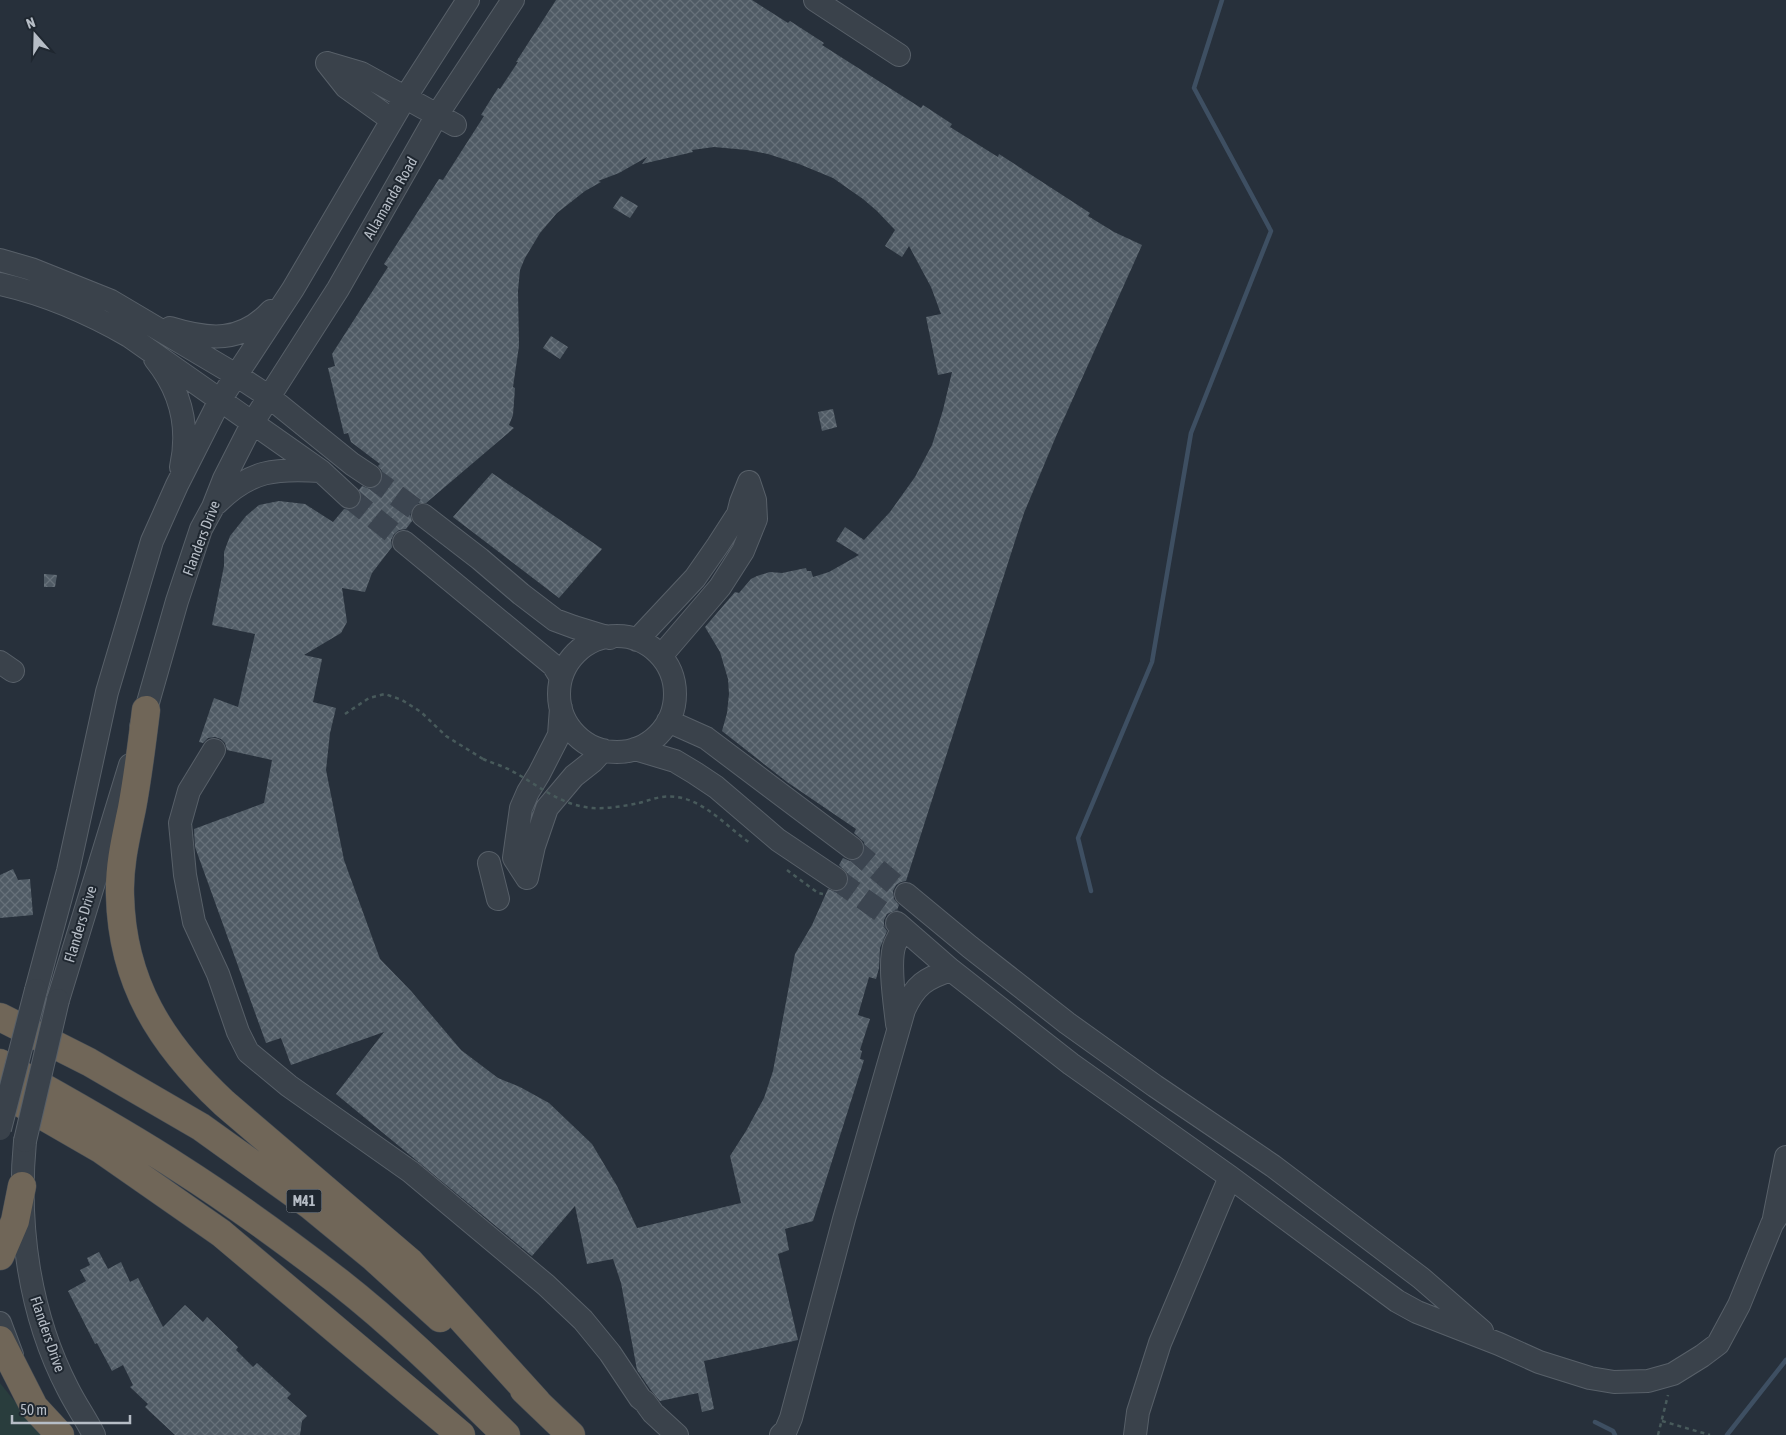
<svg xmlns="http://www.w3.org/2000/svg" width="1786" height="1435" font-family="'Asap Condensed',sans-serif">
<defs>
<pattern id="building-cross-hatch" width="8" height="8" patternUnits="userSpaceOnUse" patternTransform="scale(1.25)"><rect width="8" height="8" fill="#505b65"/><path d="M0 0l8 8M0 8l8-8" fill="none" stroke="#67717a"/></pattern>
</defs>
<rect width="100%" height="100%" fill="#27303b"/>
<!-- grass -->
<path fill="#293d3d" d="M0,1383L37,1429L42,1435H0Z"/>
<g fill="none" stroke-linecap="round" stroke-linejoin="round">
<!-- stream -->
<path stroke="#3e4f62" stroke-width="4.5" d="M1091,891L1078,838L1152,662L1191,433L1271,231L1194,88L1222,0
M1595,1422L1613,1431L1615,1435
M1727,1435L1786,1360"/>
</g>
<!-- building -->
<path fill="url(#building-cross-hatch)" fill-rule="evenodd" d="M556,0H752L788,23L790,21L824,43L822,45L921,108L923,105L952,124L950,127L998,157L999,154L1090,213L1088,216L1114,232L1142,245L1057,434L1024,513L906,881L901,882L896,885L893,891L894,899L899,905L897,910L887,914L884,920V927L887,931L880,948L879,968L876,979L869,977L858,1015L870,1019L860,1050L862,1051L860,1059L864,1060L813,1221L785,1229L789,1250L778,1254L798,1340L704,1361L714,1409L702,1412L698,1393L660,1401L650,1389L637,1370L621,1283L613,1259L587,1264L575,1206L532,1256L336,1094L384,1032L291,1065L281,1038L266,1043L195,847L194,829L264,803L272,760L227,750L225,743L221,739L215,737L208,738L203,743L199,742L214,698L238,707L255,634L212,625L224,566V552L230,536L246,516L259,505L279,501L305,504L333,522L344,509L352,510L359,506L362,499L359,490L362,486L370,489L376,487L381,483L383,476L382,471L378,466L380,464L351,442L348,433L344,434L328,368L335,366L332,354L388,267L384,264L439,179L443,180L484,116L481,115L498,88L500,89L518,62H516ZM714,147L747,150L768,154L799,164L833,178L863,199L877,211L895,230L885,246L902,257L909,246L931,287L941,314L926,317L938,375L952,372L943,410L932,445L915,477L890,512L864,540L845,527L836,541L859,555L829,572L813,577L811,571H807L806,568L782,573L770,572L757,576L751,579L739,593L735,592L705,627L720,652L728,679L729,694L727,713L722,731L787,782L856,829L854,833L864,842L865,849L863,855L857,860L850,861L843,858L839,865L848,874L849,880L847,886L842,891L836,892L828,889L812,925L795,954L773,1071L764,1098L746,1131L730,1156L741,1203L637,1228L617,1186L592,1144L549,1103L520,1087L498,1078L461,1050L411,991L380,959L344,860L326,770L330,733L336,708L313,702L322,659L304,655L341,633L347,622L342,588L365,592L372,573L392,547L391,540L394,534L399,530L406,529L412,521L410,514L413,507L418,503H426L514,428L509,425L513,415L515,388L513,387L519,346L518,291L520,270L525,258L540,233L557,213L585,191L601,182L598,181L619,173L647,157L642,164L693,152L692,150Z
M621,196L638,206L630,218L613,208Z
M551,336L568,347L560,359L543,348Z
M833,409L837,427L822,431L818,412Z
M492,473L602,549L559,598L453,517Z
M44,574L57,575L55,587H44Z
M13,869L18,880L30,879L33,915L0,918V875Z
M99,1252L108,1269L121,1262L130,1282L138,1278L163,1327L185,1305L203,1322L207,1317L238,1347L236,1350L253,1367L257,1363L291,1394L287,1398L307,1416L302,1421L300,1435H175L145,1407L148,1404L130,1387L133,1385L123,1365L112,1371L97,1343L95,1344L68,1291L86,1281L80,1270L90,1265L87,1258Z"/>
<g fill="none" stroke-linecap="round" stroke-linejoin="round">
<!-- minor-tunnel -->
<path stroke="#3c4550" stroke-width="22" stroke-dasharray="22 11" stroke-linecap="butt" d="M370,476L423,515
M349,497L404,542
M852,848L906,894
M836,879L897,923"/>
<!-- minor casing -->
<g stroke="#586069" stroke-width="24">
<path id="minor" d="M815,0L899,55
M327,63L361,73L455,125
M327,63L346,87L392,120
M0,260L31,269L111,301L236,375L268,396L352,464L370,476
M0,284C45,294 89,313 129,336L321,471L349,497
M170,328C209,340 241,343 271,311
M155,359C181,391 190,426 181,467
M217,503C250,470 276,468 321,471
M423,515L480,559L521,594L555,620L574,627L610,638
M404,542L553,665L561,678
M559 694a58 58 0 1 1 116 0a58 58 0 1 1-116 0Z
M637,640L695,578L718,545L738,514L741,502L749,482
M661,656L720,587L743,551L756,519L755,500L749,482
M0,662L13,671
M668,721L706,738L852,848
M141,727L177,601L201,529L213,507L224,479L253,422L338,289L437,115L513,0
M635,749L675,761L695,773L716,787L778,840L836,879
M214,750L189,791L180,823L185,875L194,922L218,974L238,1032L248,1052L289,1086L411,1172L546,1285L583,1320L610,1353L640,1398L645,1402L653,1413L677,1435
M489,863L498,899
M527,878L514,858L521,808L528,792L539,774L559,735L561,708
M527,878L534,846L547,808L574,776L593,761L603,750
M906,894L970,947L1067,1023L1155,1086L1273,1166L1421,1278L1482,1331
M897,923L951,970L1071,1064L1230,1177L1397,1301L1417,1312L1499,1344L1539,1362L1590,1378L1614,1382L1648,1381L1673,1374L1702,1356L1718,1344L1739,1305L1772,1224L1786,1203
M36,990L68,871L107,692L152,541L177,485L220,400L293,289L405,98L468,0
M58,1000L130,765
M897,1024C895,1005 888,961 895,944C897,939 900,934 903,930
M25,1141C17,1225 29,1314 68,1389C76,1405 86,1419 94,1435
M1774,1218L1786,1157
M0,1323L12,1355
M781,1435L786,1430L791,1418L844,1219L904,1010C915,985 926,978 951,970
M1135,1435L1138,1412L1160,1343L1230,1177"/>
</g>
<!-- highway casing -->
<g stroke="#454d56" stroke-width="29">
<path id="highway" d="M146,710C142,743 138,776 132,808C126,837 119,865 120,895C122,983 161,1044 224,1103L410,1262L537,1402
M0,1017L89,1062L201,1127L311,1206L373,1257L440,1318
M0,1063C60,1097 121,1130 179,1168C234,1203 287,1242 339,1282C399,1329 452,1382 506,1435
M0,1091L102,1150L221,1233L461,1435
M0,1256L15,1221L22,1186
M0,1340L34,1407L60,1435
M524,1390L571,1435"/>
</g>
<!-- path -->
<path stroke="#485a5b" stroke-width="2.5" stroke-dasharray="4 4" stroke-linecap="butt" d="M345,714L369,698L385,694L402,700L421,712L446,736L483,759
M639,803C647,801 654,798 662,797C698,792 724,825 750,843
M787,870L818,893L823,894
M1662,1421L1710,1435
M1658,1435L1668,1395"/>
<!-- minor -->
<use href="#minor" stroke="#3a424b" stroke-width="22"/>
<!-- highway -->
<use href="#highway" stroke="#706658" stroke-width="28"/>
<!-- minor-bridge casing -->
<g stroke="#586069" stroke-width="24" stroke-linecap="butt">
<path id="minor-bridge" d="M0,1129L36,990
M25,1141L58,1000"/>
</g>
<!-- path-bridge -->
<path stroke="#485a5b" stroke-width="2.5" stroke-dasharray="4 4" stroke-linecap="butt" d="M483,759C492,763 503,766 512,771C538,785 561,806 593,808C608,809 624,806 639,803"/>
<!-- minor-bridge -->
<use href="#minor-bridge" stroke="#3a424b" stroke-width="22"/>
</g>
<g text-anchor="middle" dominant-baseline="central" stroke-width="4" stroke-linejoin="round" paint-order="stroke">
<!-- shield labels -->
<rect fill="#1f2730" stroke="#899099" stroke-width="1" x="286.5" y="1189.5" width="35" height="23" rx="4"/>
<g font-size="14" font-weight="bold" fill="#b6bdc6">
<text x="304" y="1201">M41</text>
</g>
<!-- street labels -->
<g font-size="15" fill="#b6bdc6" stroke="#1f2730">
<text transform="translate(390 198) rotate(-60)">Allamanda Road</text>
<text transform="translate(201 538) rotate(-69)">Flanders Drive</text>
<text transform="translate(80 924) rotate(-73)">Flanders Drive</text>
<text transform="translate(48 1334) rotate(71)">Flanders Drive</text>
</g>
</g>
<!-- north arrow -->
<g transform="translate(35 35) rotate(340)" stroke="#1f2730" stroke-width="4" paint-order="stroke">
<path d="M0-4L9 19L0 12L-9 19Z" fill="#b6bdc6"/>
<text y="-8" font-size="14" font-weight="bold" text-anchor="middle" fill="#b6bdc6">N</text>
</g>
<!-- scale -->
<path d="M12 1415v8h118v-8" fill="none" stroke="#b6bdc6" stroke-width="2.5"/>
<text x="20" y="1415" font-size="15" fill="#b6bdc6" stroke="#1f2730" stroke-width="4" paint-order="stroke">50 m</text>
</svg>
